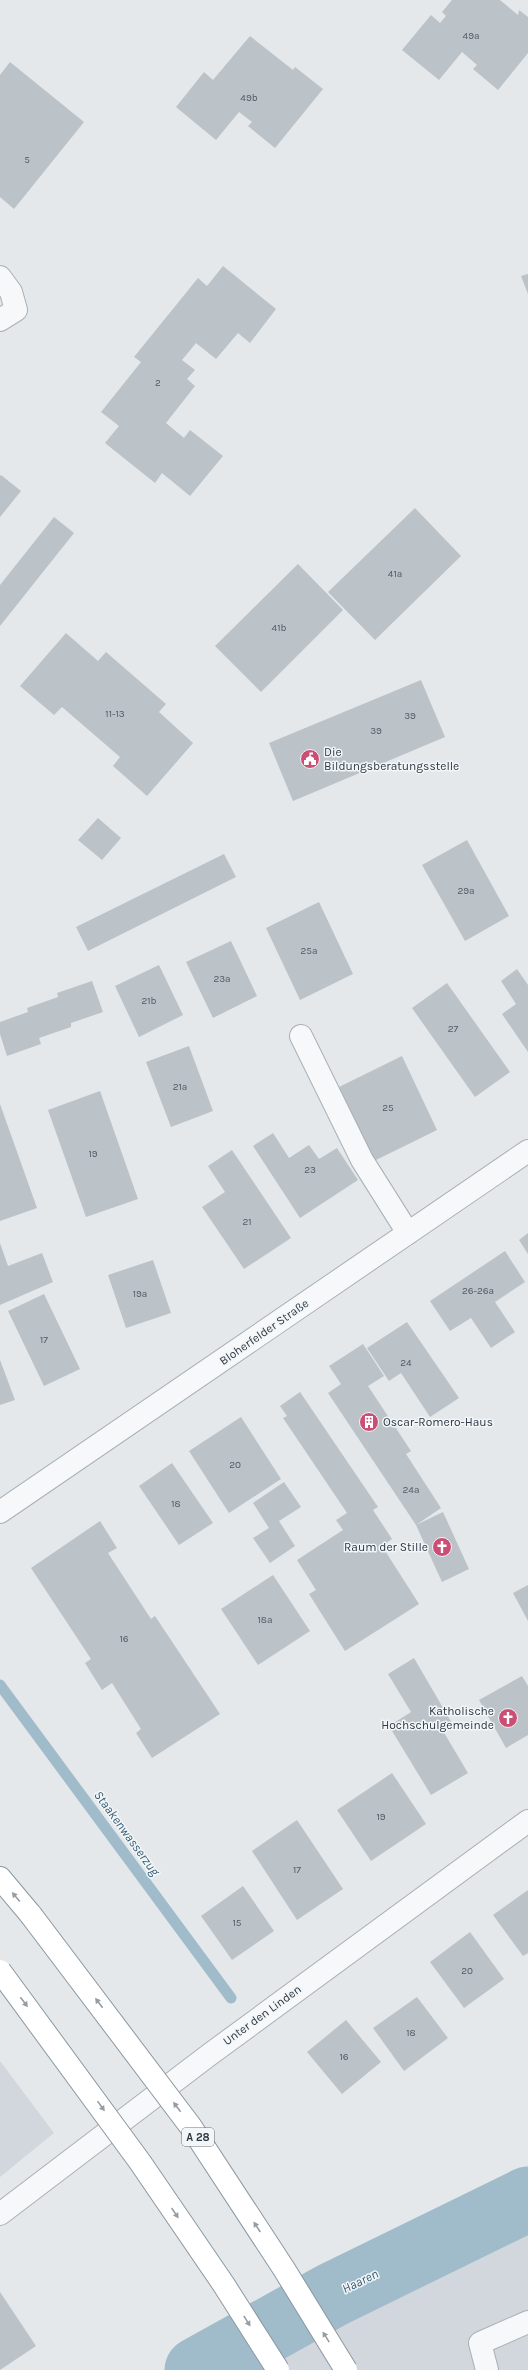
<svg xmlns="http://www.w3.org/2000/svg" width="528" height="2370" font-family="Karla,sans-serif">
<rect width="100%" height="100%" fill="#e4e8eb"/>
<!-- built -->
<path fill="#d2d7dd" d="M0,2061L54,2133L0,2177Z
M528,2199V2370H241L236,2361L291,2318Z"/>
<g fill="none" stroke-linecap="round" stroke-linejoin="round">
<!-- stream -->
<path stroke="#a0bbca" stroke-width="11" d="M0,1685L231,1998"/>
<!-- river -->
<path stroke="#a0bbca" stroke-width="65" d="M197,2370L332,2295L528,2199"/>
</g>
<!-- building -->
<path fill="#bbc2c8" d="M452,0H500L518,15L519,10L528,17V53L498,90L473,69L477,65L462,52L439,80L402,50L431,15L440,23L446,16L442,12Z
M250,36L293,70L295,67L323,89L275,148L248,126L252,122L239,112L216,140L176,107L204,72L213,80Z
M10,62L84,122L14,209L0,197V75Z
M223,266L276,309L250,343L238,333L216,359L196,343L182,360L195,370L187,379L195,386L166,423L184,438L190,430L223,456L190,496L162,473L155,483L105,443L119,426L101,412L141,362L134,357L198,278L207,286Z
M528,274V294L521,276Z
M1,475L21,491L0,517V476Z
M415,508L461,556L375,640L328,592Z
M54,517L74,533L0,626V585Z
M298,564L343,610L261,692L215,646Z
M66,633L98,661L106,652L166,704L159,712L193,743L147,796L113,766L120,757L62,707L54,715L20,686Z
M421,680L445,737L293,801L269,743Z
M98,818L121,838L102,860L78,840Z
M467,840L509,916L465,941L422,865Z
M224,854L236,877L88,951L76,927Z
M319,902L353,974L300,1000L266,928Z
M231,941L257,996L213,1018L186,962Z
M159,965L183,1015L139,1037L115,986Z
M517,969L528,985V1052L502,1014L516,1004L501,981Z
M92,981L103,1012L71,1023V1027L39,1038L41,1044L7,1056L0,1034V1022L28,1012L27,1008L58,997L57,993Z
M447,983L510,1072L475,1097L412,1008Z
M189,1046L213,1111L171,1127L146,1062Z
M402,1056L437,1130L374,1161L339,1087Z
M100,1091L138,1199L86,1217L48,1110Z
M0,1104L37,1208L0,1221Z
M273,1133L289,1158L309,1145L319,1159L337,1148L358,1180L300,1218L253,1146Z
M232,1150L291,1238L244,1269L202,1207L225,1192L208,1166Z
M528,1233V1254L519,1240Z
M0,1243L8,1266L42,1253L53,1282L0,1305Z
M505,1251L525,1282L495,1302L515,1332L491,1348L471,1318L450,1331L430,1301Z
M153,1260L171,1313L126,1328L108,1275Z
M44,1294L80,1369L44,1386L8,1311Z
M407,1322L459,1398L430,1417L401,1373L389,1381L367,1348Z
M363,1344L384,1376L368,1386L411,1451L406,1454L441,1508L416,1525L328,1393L341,1384L329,1366Z
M0,1360L15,1400L0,1405Z
M300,1392L378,1507L373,1510L392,1539L382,1546L419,1604L345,1651L309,1594L316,1590L297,1560L343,1530L336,1520L347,1513L283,1418L287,1416L280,1406Z
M241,1417L281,1479L229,1513L189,1451Z
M172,1463L213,1523L179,1545L139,1486Z
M284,1482L301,1507L279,1521L295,1546L270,1563L253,1538L269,1528L253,1503Z
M443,1512L469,1569L442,1582L416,1525Z
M100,1521L117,1548L108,1553L151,1619L155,1616L220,1714L152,1758L136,1733L141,1729L112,1683L102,1690L85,1663L91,1659L31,1568Z
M273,1575L310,1631L258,1665L221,1609Z
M528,1585V1621L513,1593Z
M414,1658L453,1725L443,1731L468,1773L431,1795L389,1726L411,1712L388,1674Z
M522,1676L528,1686V1735L506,1748L479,1700Z
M392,1773L426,1824L371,1861L337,1810Z
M297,1820L343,1889L297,1920L252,1851Z
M243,1886L274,1931L232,1960L201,1916Z
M528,1890V1953L523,1956L493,1915Z
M470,1932L504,1979L464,2008L430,1962Z
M417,1997L448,2038L404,2071L373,2028Z
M346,2020L381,2062L342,2094L307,2052Z
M0,2292L36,2346L0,2370Z"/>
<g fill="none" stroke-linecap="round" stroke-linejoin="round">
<!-- service casing -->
<g stroke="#a9b0b5" stroke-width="24">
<path id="service" d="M301,1036L362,1160L408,1233
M487,2370L480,2343L528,2322"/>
</g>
<!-- minor casing -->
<g stroke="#a9b0b5" stroke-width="24">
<path id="minor" d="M0,277L11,292L16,310L0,320
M0,2214L209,2055L528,1821"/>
</g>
<!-- tertiary casing -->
<g stroke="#a9b0b5" stroke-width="24">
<path id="tertiary" d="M0,1512L528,1151"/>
</g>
<!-- motorway casing -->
<g stroke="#8b98a1" stroke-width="24">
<path id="motorway" d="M0,1878L31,1915"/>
</g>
<!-- service -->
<use href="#service" stroke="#f6f8f9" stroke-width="22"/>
<!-- minor -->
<use href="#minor" stroke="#f6f8f9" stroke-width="22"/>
<!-- tertiary -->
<use href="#tertiary" stroke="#f6f8f9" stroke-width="22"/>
<!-- motorway -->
<use href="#motorway" stroke="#fff" stroke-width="22"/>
<!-- motorway-bridge casing -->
<g stroke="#8b98a1" stroke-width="24" stroke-linecap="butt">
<path id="motorway-bridge" d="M31,1915L191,2127L284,2269L346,2370
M0,1971L140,2162L224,2285L278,2370"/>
</g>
<!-- motorway-bridge -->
<use href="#motorway-bridge" stroke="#fff" stroke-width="22"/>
</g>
<!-- one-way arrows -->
<defs><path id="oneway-solid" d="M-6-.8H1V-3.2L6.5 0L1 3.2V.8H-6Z"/></defs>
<g fill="#969ca1">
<use href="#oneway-solid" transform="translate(16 1897) rotate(-130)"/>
<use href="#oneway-solid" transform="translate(24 2002) rotate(53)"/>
<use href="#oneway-solid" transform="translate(99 2003) rotate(-127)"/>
<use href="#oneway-solid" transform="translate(101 2106) rotate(54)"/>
<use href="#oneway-solid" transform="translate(177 2107) rotate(-127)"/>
<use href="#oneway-solid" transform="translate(175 2213) rotate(56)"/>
<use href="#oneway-solid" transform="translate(257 2227) rotate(-123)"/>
<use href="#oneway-solid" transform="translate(247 2321) rotate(58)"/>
<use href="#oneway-solid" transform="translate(326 2337) rotate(-122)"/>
</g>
<!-- icons -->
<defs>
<g id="civic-disc" transform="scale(1)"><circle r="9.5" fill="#cb4e75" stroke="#f3f6f8"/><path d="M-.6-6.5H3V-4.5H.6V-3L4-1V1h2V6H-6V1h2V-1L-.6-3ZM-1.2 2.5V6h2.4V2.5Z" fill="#fff"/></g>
<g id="building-disc" transform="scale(1)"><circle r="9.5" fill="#cb4e75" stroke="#f3f6f8"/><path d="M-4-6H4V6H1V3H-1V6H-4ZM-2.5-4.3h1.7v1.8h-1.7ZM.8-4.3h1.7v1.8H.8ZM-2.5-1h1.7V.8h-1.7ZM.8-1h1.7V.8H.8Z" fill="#fff"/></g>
<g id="church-disc" transform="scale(1)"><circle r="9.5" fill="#cb4e75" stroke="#f3f6f8"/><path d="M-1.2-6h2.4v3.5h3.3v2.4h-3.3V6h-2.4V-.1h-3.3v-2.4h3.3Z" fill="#fff"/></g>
</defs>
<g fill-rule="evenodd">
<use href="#civic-disc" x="310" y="759"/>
<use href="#building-disc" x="369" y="1422"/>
<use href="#church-disc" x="442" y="1547"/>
<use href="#church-disc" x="508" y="1718"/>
</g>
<g text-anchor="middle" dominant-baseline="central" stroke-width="3" stroke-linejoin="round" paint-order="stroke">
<!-- number labels -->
<g font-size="10" fill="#505a64">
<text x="471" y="36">49a</text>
<text x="249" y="98">49b</text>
<text x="27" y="160">5</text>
<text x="158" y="383">2</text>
<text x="395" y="574">41a</text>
<text x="279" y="628">41b</text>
<text x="115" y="714">11-13</text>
<text x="410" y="716">39</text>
<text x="376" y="731">39</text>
<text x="466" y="891">29a</text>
<text x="309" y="951">25a</text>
<text x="222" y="979">23a</text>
<text x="149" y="1001">21b</text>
<text x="453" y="1029">27</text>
<text x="180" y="1087">21a</text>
<text x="388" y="1108">25</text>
<text x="93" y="1154">19</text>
<text x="310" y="1170">23</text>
<text x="247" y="1222">21</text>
<text x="478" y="1291">26-26a</text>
<text x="140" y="1294">19a</text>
<text x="44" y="1340">17</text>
<text x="406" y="1363">24</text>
<text x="235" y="1465">20</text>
<text x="411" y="1490">24a</text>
<text x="176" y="1504">18</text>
<text x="265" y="1620">18a</text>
<text x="124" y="1639">16</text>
<text x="381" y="1817">19</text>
<text x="297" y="1870">17</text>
<text x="237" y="1923">15</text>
<text x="467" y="1971">20</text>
<text x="411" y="2033">18</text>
<text x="344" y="2057">16</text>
</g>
<!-- shield labels -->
<rect fill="#f3f6f8" stroke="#687179" stroke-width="1" x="182" y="2128" width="32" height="18" rx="3"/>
<g font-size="11" font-weight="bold" fill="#2c3843">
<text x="198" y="2137">A 28</text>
</g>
<!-- poi labels -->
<g font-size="12" fill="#2c3843" stroke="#f3f6f8" text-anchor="start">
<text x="324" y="752">Die<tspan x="324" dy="14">Bildungsberatungsstelle</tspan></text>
<text x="383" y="1422">Oscar-Romero-Haus</text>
<text x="428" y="1547" text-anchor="end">Raum der Stille</text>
<text x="494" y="1711" text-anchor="end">Katholische<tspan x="494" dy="14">Hochschulgemeinde</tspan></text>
</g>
<!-- street labels -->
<g font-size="12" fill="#2c3843" stroke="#f3f6f8">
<text transform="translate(264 1332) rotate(-35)">Bloherfelder Straße</text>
<text transform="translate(262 2015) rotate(-36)">Unter den Linden</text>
</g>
<!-- water labels -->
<g font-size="13" font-style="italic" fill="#375e76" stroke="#f3f6f8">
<text transform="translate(127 1833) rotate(54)">Staakenwasserzug</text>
<text transform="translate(360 2281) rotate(-26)">Haaren</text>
</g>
</g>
</svg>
